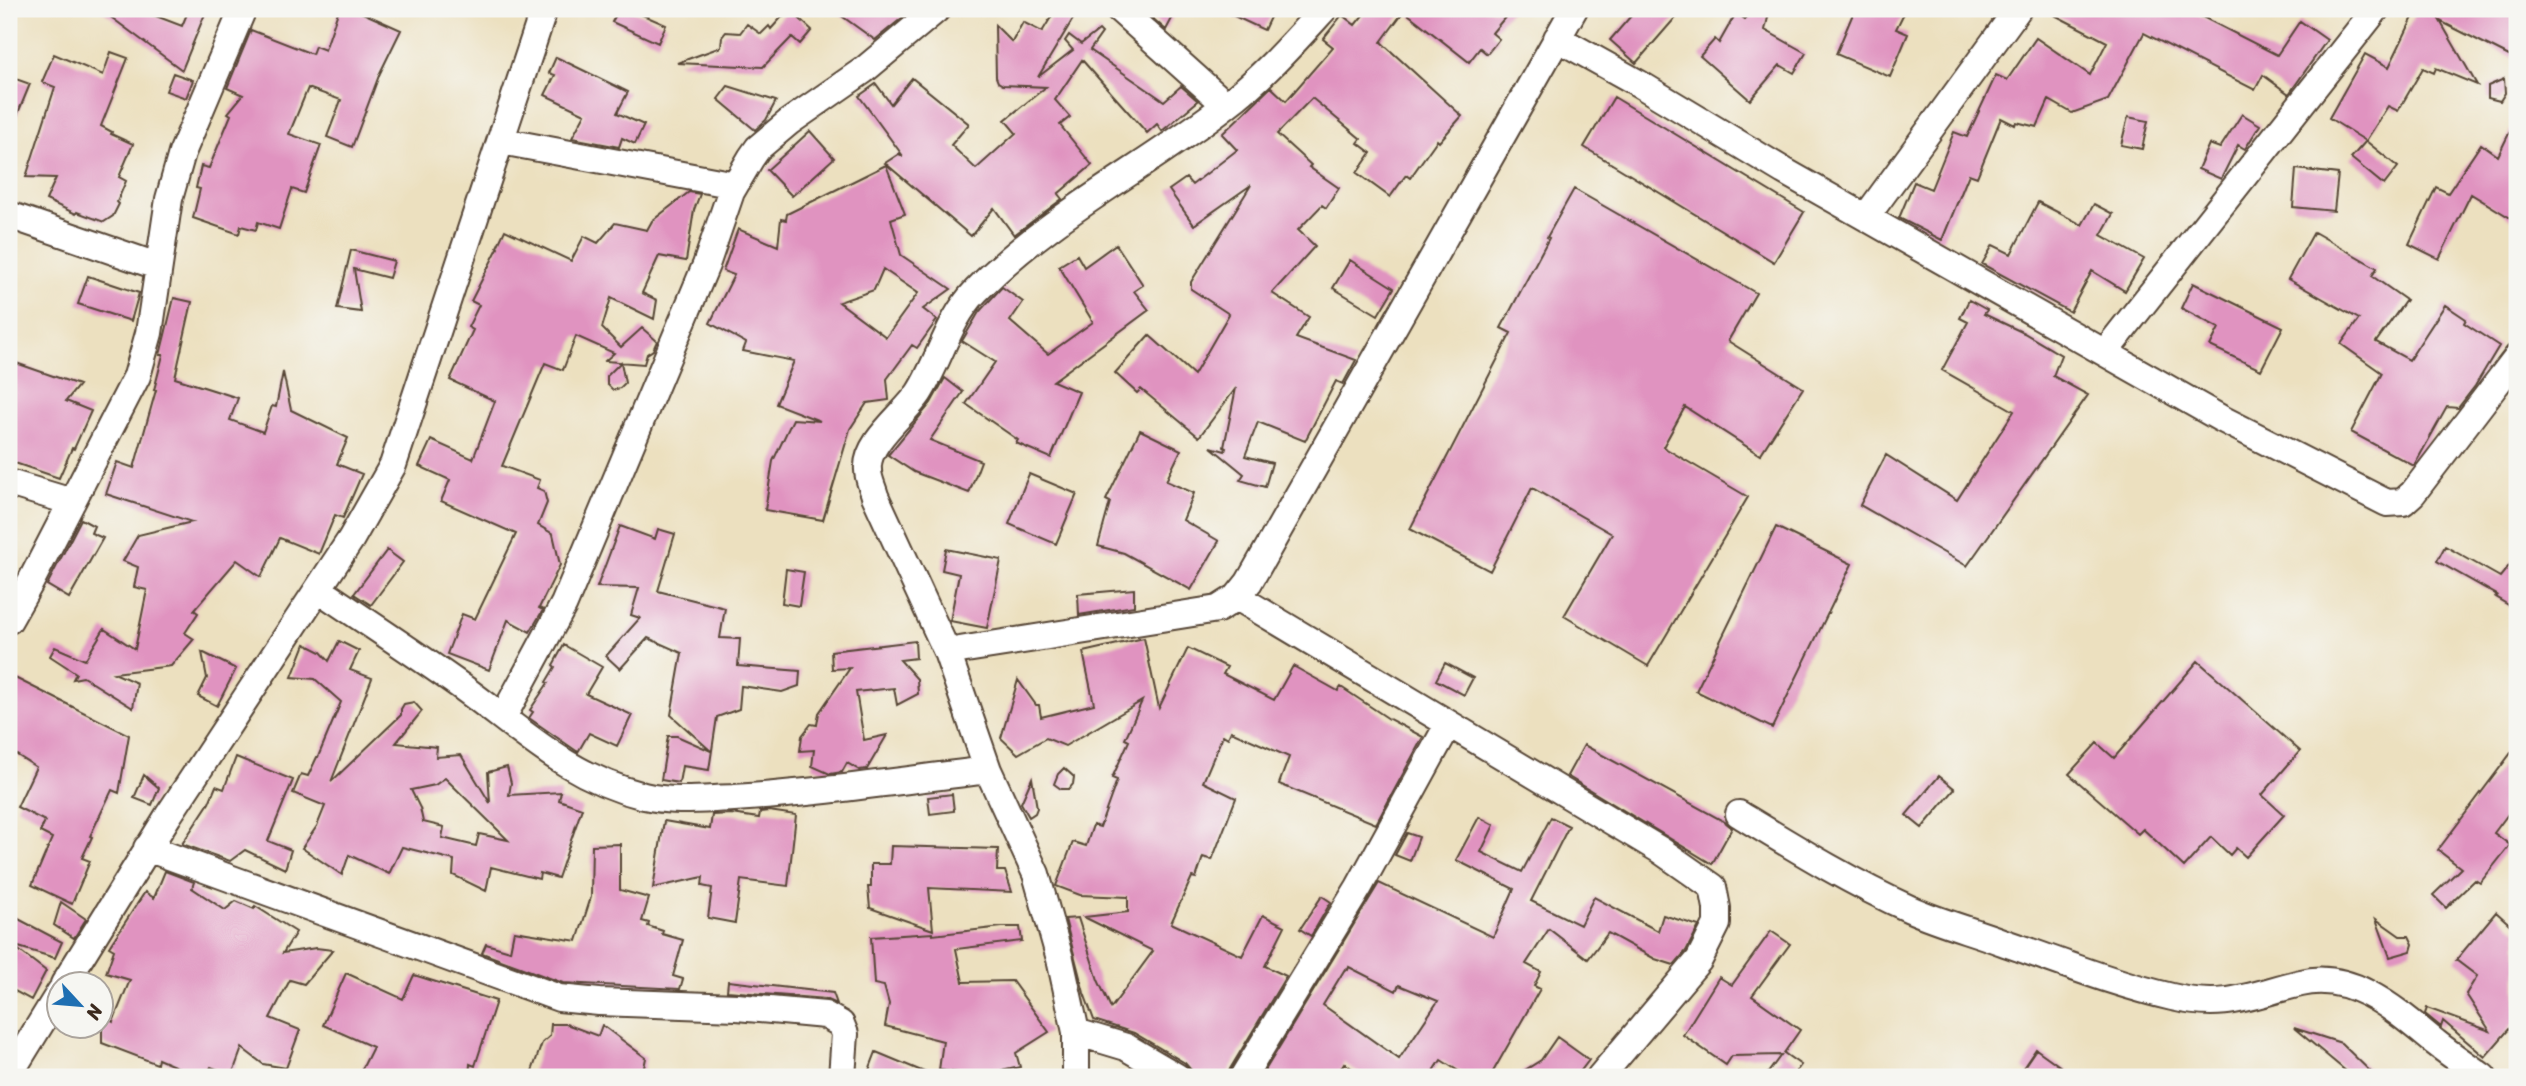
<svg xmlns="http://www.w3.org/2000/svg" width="2526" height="1086" font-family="Sriracha,sans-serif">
<rect width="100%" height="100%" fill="#f6f6f2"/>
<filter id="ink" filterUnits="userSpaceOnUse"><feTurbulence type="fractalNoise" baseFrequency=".0143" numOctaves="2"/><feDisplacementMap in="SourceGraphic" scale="14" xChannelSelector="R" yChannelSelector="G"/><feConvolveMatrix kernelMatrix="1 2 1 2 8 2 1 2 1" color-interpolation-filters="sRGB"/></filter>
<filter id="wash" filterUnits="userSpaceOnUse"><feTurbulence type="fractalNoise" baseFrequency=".00686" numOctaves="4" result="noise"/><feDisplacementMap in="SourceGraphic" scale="28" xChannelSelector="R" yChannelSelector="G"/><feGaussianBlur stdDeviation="1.57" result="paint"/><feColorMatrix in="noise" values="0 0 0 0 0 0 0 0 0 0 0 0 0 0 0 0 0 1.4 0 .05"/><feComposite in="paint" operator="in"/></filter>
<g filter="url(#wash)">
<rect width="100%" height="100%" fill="#ece0bf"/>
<g id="blocks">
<!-- building -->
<path fill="#e093c0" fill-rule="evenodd" d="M100,9H151L148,13L182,26L189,9H207L182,70Z
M339,9H354L401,30L380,73L352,147L327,137L341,100L308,88L289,134L321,145L304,193L292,189L279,229L258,222L256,230L241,226L239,234L193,218L200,189L196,188L201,166L209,168L231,115L228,113L243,95L227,88L251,30L312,54L315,46L325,50Z
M619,9H629L666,25L658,43L612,22Z
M789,9L812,30L800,44L792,37L763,67L677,63L721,47L722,37L726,32L740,33L747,24L761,34L769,26L771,29Z
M832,9H913L875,40Z
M1056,9H1079L1038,77L1073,50L1065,41L1069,35L1081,44L1099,30L1102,33L1090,50L1164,101L1181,86L1198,101L1162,131L1157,124L1147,133L1082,60L1055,100L1070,117L1060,125L1092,165L1058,194L1062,199L1014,235L994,208L971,236L885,163L899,154L903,156L859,96L876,84L891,104L912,78L969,124L951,145L976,169L1016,133L1005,120L1046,87L1003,85L998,82L996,77L995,25L1012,42L1023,22L1042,32Z
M1142,9H1177L1166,30Z
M1219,9H1262L1272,13L1264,30Z
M1368,9H1512L1492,33L1499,39L1487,54L1480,48L1469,62L1404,11L1381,42L1462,116L1439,142L1437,140L1410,178L1406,175L1390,197L1357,173L1371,153L1358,143L1361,139L1312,98L1277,134L1311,165L1309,167L1339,188L1326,208L1322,205L1298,230L1315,246L1272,293L1309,317L1296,338L1356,360L1343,384L1336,381L1305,441L1258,422L1245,456L1272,463L1265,487L1240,480L1244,474L1211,447L1225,451L1226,448L1224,447L1236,388L1199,437L1141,389L1137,393L1115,373L1149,335L1194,375L1229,314L1191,289V282L1251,185L1194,225L1169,190L1186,178L1192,185L1237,150L1222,134L1271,87L1286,101L1333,47L1323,39L1342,15L1355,25Z
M1637,9H1683L1636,63L1610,40Z
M1747,9H1770L1765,30L1806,53L1794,73L1780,65L1750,100L1700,56L1715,39L1719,43L1736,13L1745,19Z
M1855,9H1906L1896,29L1908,34L1890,77L1836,54Z
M2043,9H2187L2277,55L2300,21L2327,40L2289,94L2263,75L2255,90L2144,33L2108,100L2072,113L2049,100L2037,127L2016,122L2015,125L2001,118L1977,177L1969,174L1942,240L1899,218L1914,182L1931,189L1954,132L1967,137L1996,75L2007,80L2036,38L2090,75L2107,42Z
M2417,9H2517V60L2440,21L2477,85L2436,68L2434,73L2423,68L2398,111L2388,106L2366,141L2329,118L2365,54L2389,67Z
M111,52L128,58L101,126L112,132L111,134L133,144L119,177L126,181L117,202L119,204L113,216L104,222L77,212L76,214L46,200L56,178L26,177L55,87L42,82L54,54L103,75Z
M556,57L628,92L617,113L644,125L635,144L622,138L619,147L572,138L585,114L545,95L555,75L549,73Z
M173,73L193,80L186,98L166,91Z
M13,78L30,84L9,135V89Z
M2504,79L2505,93L2500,101L2488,98V86Z
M728,86L776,101L766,120L755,130L718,99Z
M1614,97L1804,212L1774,262L1584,147Z
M2242,114L2260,125L2245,149L2238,145L2221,179L2198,169L2209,144L2220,148Z
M2128,117L2148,121L2142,149L2121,145Z
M2517,117V222L2471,194L2439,259L2409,244L2436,187L2448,193L2481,144L2498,156Z
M810,131L834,158L792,196L767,170Z
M2366,141L2398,167L2384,185L2351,158Z
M886,165L905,214L891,219L901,255L951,289L923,309L937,320L917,348L912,345L887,379L889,400L867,403L850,429L823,520L765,510L773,461L793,419L820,421L776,404L794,361L743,351L746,343L710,323L734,275L723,271L738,229L778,246L781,219L786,220L787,214ZM883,269L918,293L886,337L839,302L874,290Z
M2296,169L2338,174L2334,211L2293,207Z
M1574,189L1756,293L1728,341L1803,388L1760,455L1685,407L1663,447L1748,497L1648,666L1564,616L1612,534L1532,488L1490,571L1410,529L1511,333L1501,328L1549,238L1547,237Z
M689,192L700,194L694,210L686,261L659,256L642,293L657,300L654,319L611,298L602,328L621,347L642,328L657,341L653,350L647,354L644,364L605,361L614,353L576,336L563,370L545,363L502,466L540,480L537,488L544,491L547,503L538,525L553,534L560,565L539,608L543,610L530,632L508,620L489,670L447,654L462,614L475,619L516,534L441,501L450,480L419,466L431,440L473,459L495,401L450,380L473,330L468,327L479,305L471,301L498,248L497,247L505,230L571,261L584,236L598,243L615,223L647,230L652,221Z
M2038,202L2082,225L2094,204L2113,214L2101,235L2144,259L2125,291L2092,271L2070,312L1982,264L1993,245L2011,254Z
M2314,232L2377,268L2372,276L2406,300L2376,342L2409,360L2445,305L2466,319L2464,323L2499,346L2475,386L2458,408L2447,407L2414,466L2351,432L2382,373L2341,344L2359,319L2288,279Z
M1116,244L1143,285L1134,291L1149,310L1053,381L1079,392L1051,458L1016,443L1018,440L966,404L995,362L962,341L979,312L1002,287L1023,302L1010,321L1048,354L1093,322L1059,266L1077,255L1084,267Z
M351,250L394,261L389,278L354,269L361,312L337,309Z
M1350,260L1394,288L1378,315L1333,288Z
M88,276L139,293L131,321L78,304Z
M2193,283L2283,327L2261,370L2210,346L2219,328L2181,308Z
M174,298L192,302L175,378L238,398L230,420L263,432L272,406L276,407L283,372L291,410L348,438L337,464L362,474L343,518L335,515L319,554L280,538L261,577L237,560L194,610L198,613L185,633L194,639L171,666L114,673L137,683L133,708L83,677L73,679L76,673L50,656L55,647L85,660L104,629L135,649L147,590L134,587L138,567L123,561L138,535L192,522L106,494L117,462L134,468L156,390H154L163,355H160Z
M1969,300L1987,310L1984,314L2024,333L2061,355L2053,376L2088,395L1967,566L1860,505L1886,455L1957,500L2014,411L1942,370L1968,322L1960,318Z
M621,362L625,383L620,388L613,390L607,384V376Z
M16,363L79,385L66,401L91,411L74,449L72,448L59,478L9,461V384Z
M945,378L963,392L930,440L981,461L969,493L914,472L888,455L931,403Z
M1140,430L1181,450L1166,481L1194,493L1183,520L1219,541L1191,590L1124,553L1098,546L1110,502L1106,500Z
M1029,474L1077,494L1056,544L1009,524Z
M81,519L94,526L91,533L103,538L69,598L47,585Z
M620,526L655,539L658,529L675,534L658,591L725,608L720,638L740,639L738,666L800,671L799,686L782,692L741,686L739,709L717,717L709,770L682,766L679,783L661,780L668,736H677L711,751L671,715L682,653L648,638L620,669L606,656L640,618L631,615L639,588L597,587Z
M1776,527L1852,564L1772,728L1696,691Z
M2445,546L2500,577L2517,556V610L2495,597L2497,595L2437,561Z
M946,549L1001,560L987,628L950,621L959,574L942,570Z
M387,550L403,562L371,605L354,594Z
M786,569L804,572L799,606L782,603Z
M1134,589V606L1079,615L1078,594Z
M1144,638L1159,708L1188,648L1227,667L1223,674L1274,700L1293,666L1338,691L1341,687L1389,719L1423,737L1376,824L1279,784L1289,757L1231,731L1228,738L1223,735L1203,782L1236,798L1212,860L1203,857L1196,878L1192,877L1171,923L1242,956L1263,915L1285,926L1265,966L1286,976L1230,1069L1227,1077H1193L1191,1070L1185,1063L1134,1033L1094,1020L1084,993L1065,919L1078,918L1098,980L1111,1008L1153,951L1084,917L1128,912V897L1080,895L1056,886L1073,842L1086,846L1093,825L1100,827L1117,780L1112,778L1129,741L1125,739L1142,701L1065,746L1046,738L1018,754L1001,738L1018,680L1036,705H1039L1041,717L1094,704L1083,652Z
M339,641L359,651L350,670L372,678L331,782L401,715V709L404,704L414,702L422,711L396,743L437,747L436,757L461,755L490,803L488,772L507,767L511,783L509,795L561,792L559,800L582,808L558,878L540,873L539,879L491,867L486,891L453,875L454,860L402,847L389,874L349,855L342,875L302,848L317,826L325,806L293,793L301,774L308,776L317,757H318L341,702L315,679L292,677L305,644L321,652L329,661ZM445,778L500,832L508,840L479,834L476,846L442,838L444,827L423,822L420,808L411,790L435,785Z
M915,641L916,658L900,660L917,679L918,694L897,705L894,688L856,692L864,740L887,735L867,769L859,770L847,763L842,772L830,774L812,766L814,750L800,751L802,736L811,724L817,725L819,713L850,668L832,669L831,651Z
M564,645L602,667L586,694L632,715L617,746L589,733L578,752L529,718L533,712L530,710L548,683L546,682L555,667L553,665Z
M202,652L236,669L217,706L198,696L207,678Z
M2198,661L2300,751L2262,795L2284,815L2246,857L2236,848L2230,855L2211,837L2184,867L2143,829L2138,834L2069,774L2097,743L2114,758Z
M1445,663L1473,678L1464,695L1436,680Z
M9,675L129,735L119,793L112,790L90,836L92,837L82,858L90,861L72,904L32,885L52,838L40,832L45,821L17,807L36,767L9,750Z
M1584,745L1725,822L1732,828L1712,864L1567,776Z
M2517,745V802L2494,833L2510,845L2480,883L2475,880L2446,908L2433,895L2461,868L2438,850Z
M236,757L293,780L268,841L291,850L285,869L245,850L230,861L182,844L209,803L216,786L224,789Z
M1064,768L1074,777L1073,784L1069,789H1061L1054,784L1058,774Z
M144,775L159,788L152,805L134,798Z
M1939,776L1955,789L1922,828L1906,815Z
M1032,778L1037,808L1035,813L1029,817L1021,803Z
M952,794L954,811L930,814L928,797Z
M769,811L796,815L788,886L741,880L735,923L708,918L712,888L702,886L703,877L653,888L664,821L710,829L712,815L731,814L759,818L760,812Z
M1479,817L1494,825L1481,852L1522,872L1551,817L1569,826L1531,901L1580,925L1594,897L1658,931L1663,915L1699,926L1686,951L1674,965L1655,959L1608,933L1588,959L1549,929L1526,964L1541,972L1534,986L1540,989L1490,1077H1468L1441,1060L1430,1077H1364L1344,1063L1336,1077H1261L1379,883L1493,937L1514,889L1456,860ZM1349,967L1396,991L1399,985L1438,1001L1399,1059L1323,1005L1345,969L1348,970Z
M1407,833L1419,837L1410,861L1395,855Z
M620,844V890L649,898L642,921L649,923L648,926L663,931L662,934L683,940L673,976L683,979L680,989L563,983L482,953L486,944L510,951L514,931L577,941L591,897L592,845Z
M891,846L998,849L997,871H1005L1012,892L929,888L933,930L870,908L868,887H871V864H890Z
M165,871L194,882L192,888L225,910L236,901L254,909L255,906L296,932L283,953L316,948L333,950L304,984L290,980L270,1018L300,1030L286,1068L263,1064L242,1048L232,1075L211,1067L206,1077H200L158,1059L157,1064L102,1043V1014L113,1022L130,980L106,973L114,950L109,947L145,892L154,898Z
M1322,896L1331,902L1311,936L1300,929Z
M61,902L86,919L74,938L54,925Z
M2496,912L2517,931V1020L2485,1057L2443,1021L2441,1027L2425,1014L2427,1008L2490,1031L2466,994L2477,976L2456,960Z
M9,914L62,942L55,958L12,945L46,971L31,1000L9,988Z
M2376,919L2400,936H2409L2413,944L2411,951L2390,957Z
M1002,927H1020L1022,941L956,949L963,982L1012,981L1049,1032L1016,1053L1020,1067L978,1076L939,1070L943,1041L885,1026L889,1004L884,986L874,984L871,937L933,933V935Z
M1771,931L1790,944L1752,996L1800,1030L1784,1053L1801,1065L1792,1077H1765L1781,1055L1732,1056L1726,1065L1683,1035L1719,977L1732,985Z
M346,973L403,999L414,975L496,1001L475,1066L470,1064L469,1077H358L373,1047L323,1025Z
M728,981L833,993L837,1004L826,999L727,991Z
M551,1024H566L598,1036L602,1025L646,1058L642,1077H530L542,1043L550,1036Z
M2294,1028L2341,1043L2376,1077H2353Z
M1557,1037L1589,1060L1576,1077H1514L1541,1060Z
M2036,1049L2075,1077H2036L2023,1068Z
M876,1052L936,1077H878L868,1073Z"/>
</g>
</g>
<g filter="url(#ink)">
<use href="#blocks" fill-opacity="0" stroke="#564536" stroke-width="2"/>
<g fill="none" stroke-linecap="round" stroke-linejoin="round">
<!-- minor casing -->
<g stroke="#564536" stroke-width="30">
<path id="minor" d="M1119,9L1226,105
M1557,38L1638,83L1784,171L2220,418L2387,503L2403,502L2413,493L2517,357
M501,141L735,185
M9,215L157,266
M1866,217L2018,9
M2105,352L2376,9
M9,483L72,502
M318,589C364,620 410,650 455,682C519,727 564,776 644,796C674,803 704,799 734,798C819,793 904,780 988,770
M1237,597L1660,850L1713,887L1717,908V924L1699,960L1600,1077
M9,620L30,583L137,376L149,333L169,199L182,153L243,9
M947,652L1218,609L1237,597L1249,582L1574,9
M503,717L564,604L706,265L731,192L751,158L758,148L789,122L864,70L937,9
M1739,814C1795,848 1850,882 1910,909C1941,923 1974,931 2005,943C2061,962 2115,984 2172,997C2226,1010 2250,995 2301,983C2353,970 2399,1013 2436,1043C2451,1055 2468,1066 2483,1077
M147,848L559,998L599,1002L737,1007L825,1015L841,1024L845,1034L842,1077
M64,984L168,816L351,539L393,465L544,9
M1076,1032L1126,1047L1177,1077
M9,1075L60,992
M1076,1077V1032L1060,959L1036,874L988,770L947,652L875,496C873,488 868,479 868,470C865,443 905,414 919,393C940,360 948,320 976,291C1048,216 1144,169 1226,105C1263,77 1293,43 1324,9
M1243,1077L1359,887L1448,725"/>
</g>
<!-- minor -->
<use href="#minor" stroke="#fff" stroke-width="26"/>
</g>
</g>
<!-- margin -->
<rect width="2526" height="1086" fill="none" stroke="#f6f6f2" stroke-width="35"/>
<!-- north arrow -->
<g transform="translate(80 1005) rotate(116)"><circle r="33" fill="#f6f6f2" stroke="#aba49d" stroke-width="2"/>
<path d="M0-5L12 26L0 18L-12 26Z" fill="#1f6fb2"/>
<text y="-10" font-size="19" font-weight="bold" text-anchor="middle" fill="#3b2a1e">N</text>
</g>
</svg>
